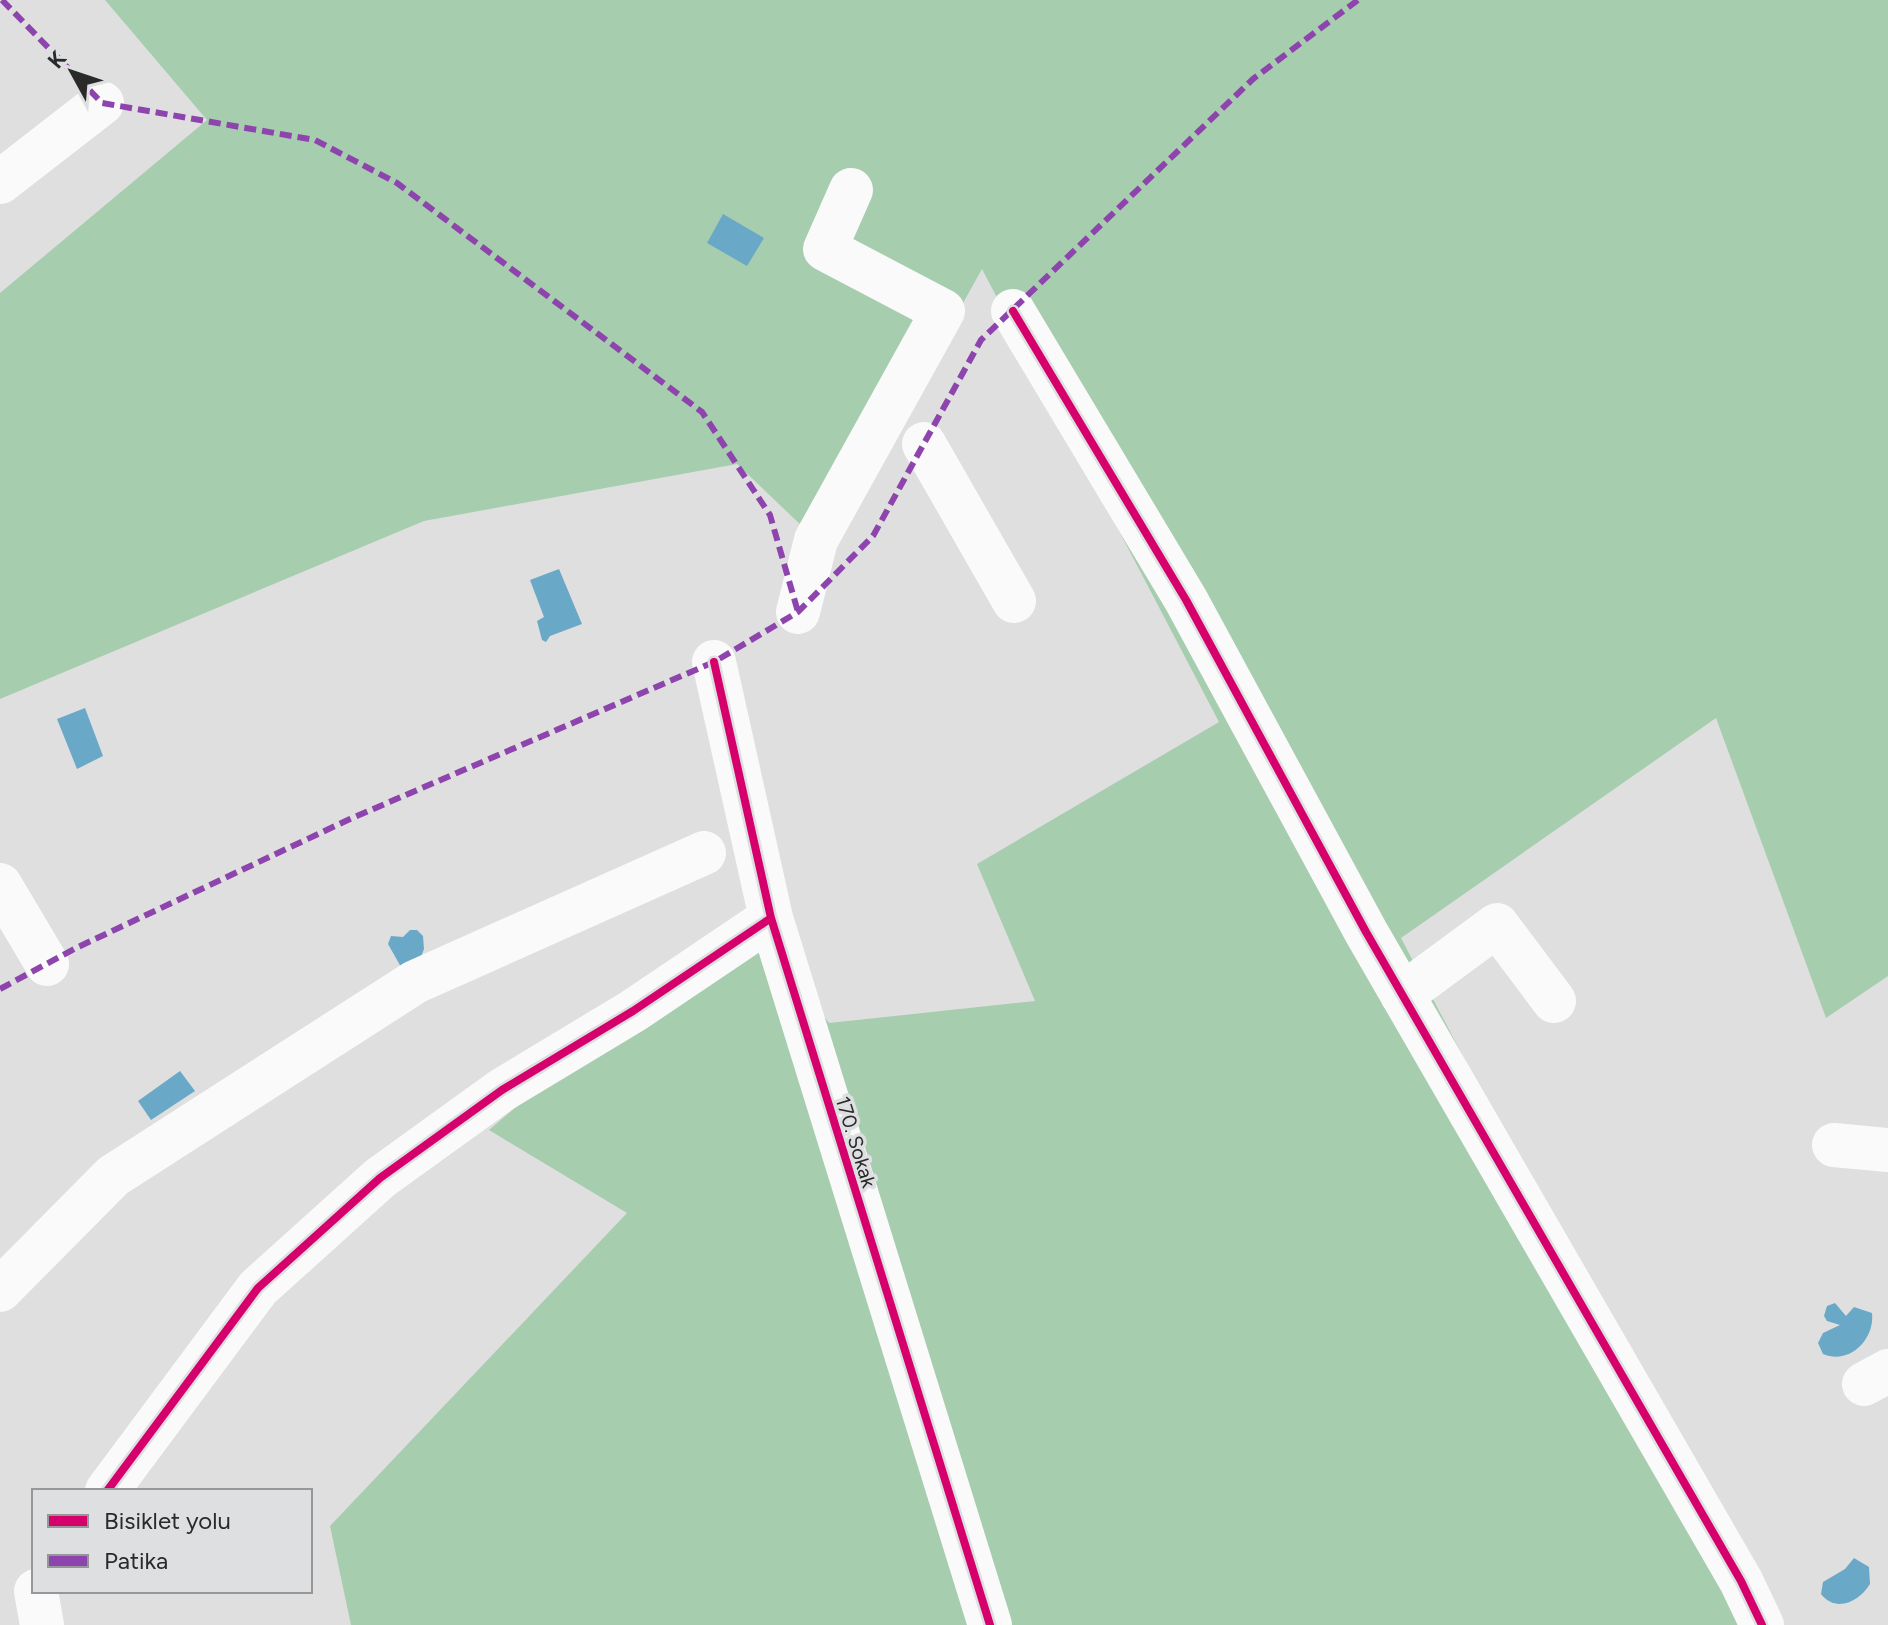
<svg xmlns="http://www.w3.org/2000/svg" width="1888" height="1625" font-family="Figtree,sans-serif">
<rect width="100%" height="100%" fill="#dfdfdf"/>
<!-- forest -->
<path fill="#a7cdaf" d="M105,0H1888V976L1826,1018L1716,718L1401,938L1761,1625H351L330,1526L627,1213L489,1130L744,912L829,1023L1035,1001L977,864L1219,722L982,269L826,549L737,464L424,521L0,699V293L207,120Z"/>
<!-- water -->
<path fill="#6aa8c7" d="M723,214L764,238L747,266L707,243Z
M559,569L582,624L550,636L546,642L542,640L537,621L544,617L530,580Z
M85,708L103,756L77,769L57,719Z
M410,930H417L423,936L424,949L419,962L401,967L388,944L391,936L403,937Z
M180,1071L195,1091L151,1120L138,1101Z
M1835,1303L1846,1316L1854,1307L1872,1313C1875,1340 1849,1365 1823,1354L1818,1343L1823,1333L1840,1325L1827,1321L1824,1316L1827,1306Z
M1854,1558L1869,1567L1870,1584C1859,1602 1836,1613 1821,1594L1823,1582L1845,1569Z"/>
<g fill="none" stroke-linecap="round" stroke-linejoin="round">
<!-- minor -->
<path stroke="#fafafa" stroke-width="44" d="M0,182L102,103
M1013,311L1186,600L1366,932L1741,1581L1762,1625
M924,444L1014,601
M798,612L816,540L943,311L825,249L851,190
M714,662L771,918L990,1625
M0,885L47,964
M1402,995L1497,925L1554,1001
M1834,1145L1888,1150
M0,1290L113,1176L415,982L704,853
M1864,1384L1888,1371
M107,1491L258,1288L380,1178L502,1090L633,1011L771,918
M36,1591L42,1625"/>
<!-- quiet -->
<path stroke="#8e44ad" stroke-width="6" stroke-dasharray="12 6" stroke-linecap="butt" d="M2,0L102,103L315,140L397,183L702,412L770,515L798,612
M0,989L76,948L350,819L714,662L798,612L873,536L981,340L1253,79L1358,0"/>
<!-- cycleway casing -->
<g stroke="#dedfe0" stroke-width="13">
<path id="cycleway" d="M1013,311L1186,600L1366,932L1741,1581L1762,1625
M714,662L771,918L990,1625
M107,1491L258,1288L380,1178L502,1090L633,1011L771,918"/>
</g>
<!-- cycleway -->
<use href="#cycleway" stroke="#d6006c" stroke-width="8"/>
</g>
<g text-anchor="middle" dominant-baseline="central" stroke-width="7" stroke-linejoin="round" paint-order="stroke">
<!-- street labels -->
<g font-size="20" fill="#2a2a2b" stroke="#dedfe0">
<text transform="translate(856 1142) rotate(73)">170. Sokak</text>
</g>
</g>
<!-- legend -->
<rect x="32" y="1489" width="280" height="104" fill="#dedfe0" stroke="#969798" stroke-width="2"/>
<rect x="48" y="1515" width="40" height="12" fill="#d6006c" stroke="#969798" stroke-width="2"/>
<text x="104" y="1529" font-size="24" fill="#2a2a2b">Bisiklet yolu</text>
<rect x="48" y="1555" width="40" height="12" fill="#8e44ad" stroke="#969798" stroke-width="2"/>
<text x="104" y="1569" font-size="24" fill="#2a2a2b">Patika</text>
<!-- north arrow -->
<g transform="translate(72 72) rotate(310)" stroke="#dedfe0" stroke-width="6" paint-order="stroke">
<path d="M0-6L14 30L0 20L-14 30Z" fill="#2a2a2b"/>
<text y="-12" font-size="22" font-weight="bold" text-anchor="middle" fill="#2a2a2b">K</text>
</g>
</svg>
